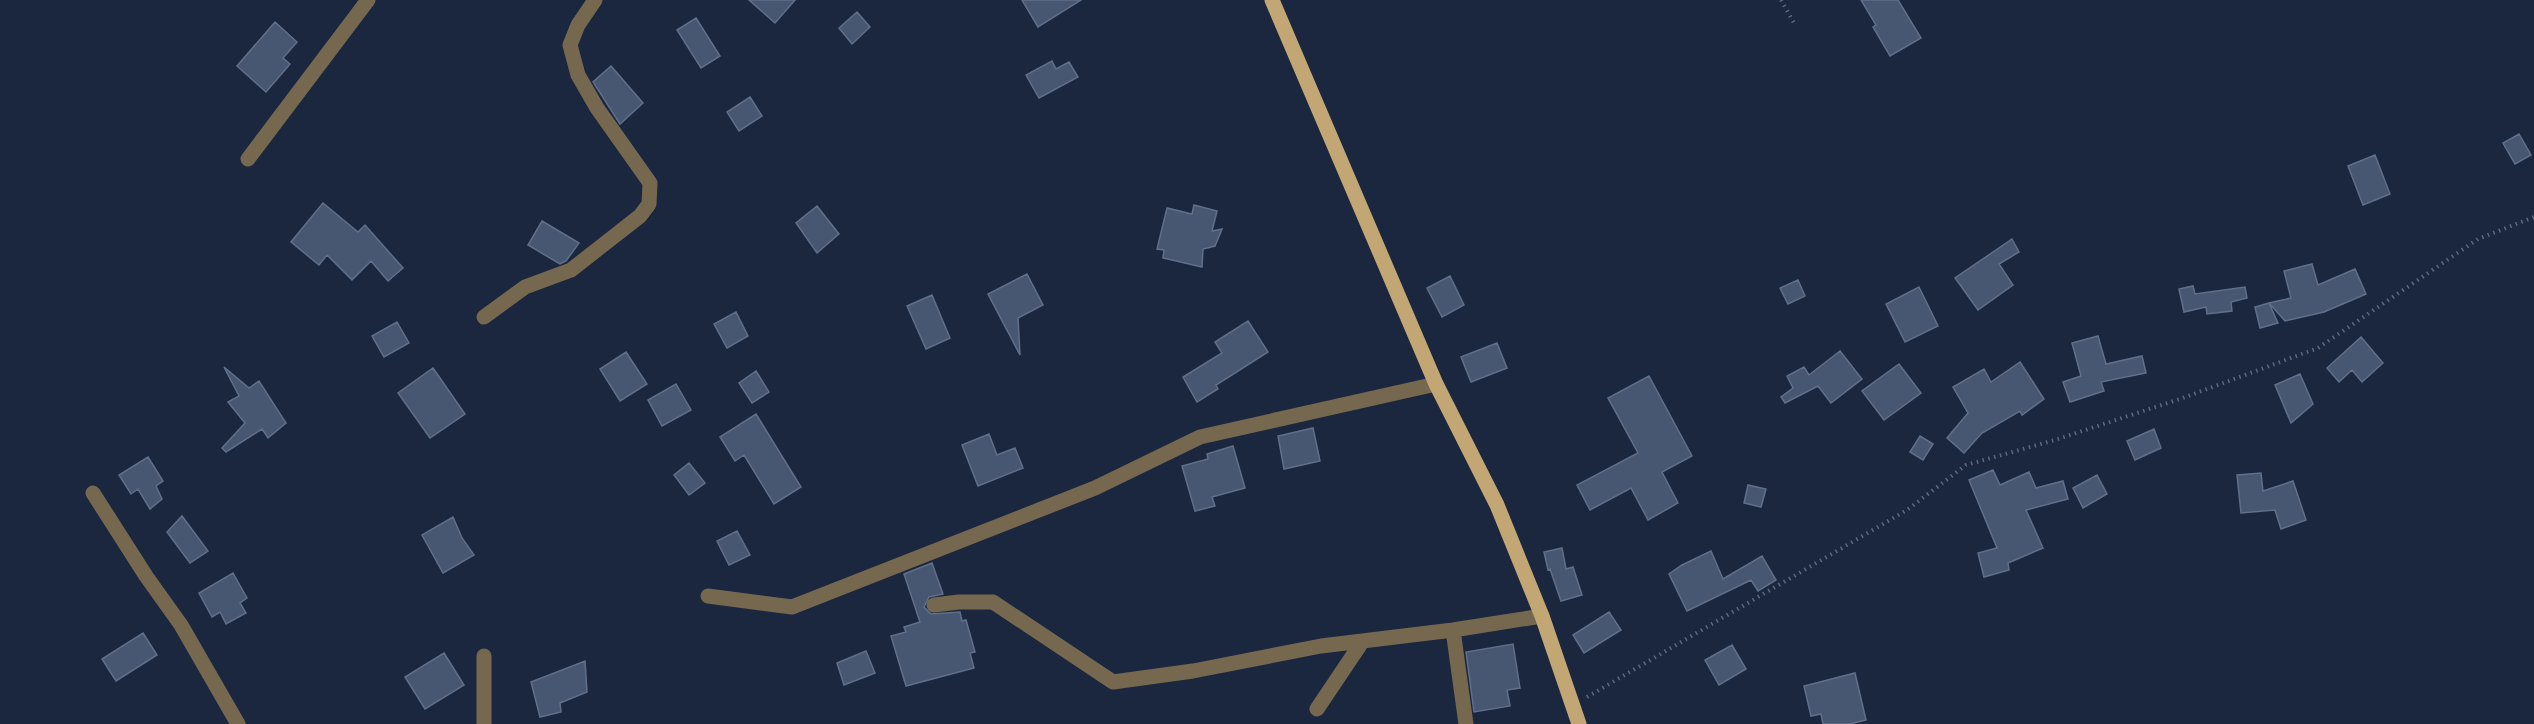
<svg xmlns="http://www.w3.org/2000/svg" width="2534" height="724" font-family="'IBM Plex Sans',sans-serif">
<rect width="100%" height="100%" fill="#1b273e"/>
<!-- building -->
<path fill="#485771" stroke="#606f8a" stroke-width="1.5" d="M749,0H795L775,23Z
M1022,0H1081L1038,27Z
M1861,0H1898L1921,38L1890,56L1873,27L1876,25Z
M857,12L870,27L852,44L839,28Z
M696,18L720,56L701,68L677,30Z
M275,22L297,42L283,58L290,64L266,92L237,66Z
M1052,61L1056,69L1069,62L1078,77L1039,98L1026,75Z
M611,66L643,103L620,124L593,82Z
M750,97L762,116L739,131L727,112Z
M2519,134L2531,155L2515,164L2503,143Z
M2375,155L2390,194L2363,205L2348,166Z
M323,203L358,232L365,225L403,268L388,281L371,261L352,280L327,255L319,265L291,242Z
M1194,205L1217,211L1212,231L1222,229L1215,246L1203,249L1202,267L1163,258L1164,250L1157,249L1167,208L1192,214Z
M817,206L839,234L817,253L796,223Z
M542,221L579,243L566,261L560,264L528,245Z
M2012,239L2019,252L1999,264L2013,285L1978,310L1955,278Z
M2312,264L2318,285L2355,269L2366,294L2324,312L2285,321L2269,303L2291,298L2284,271Z
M1027,274L1043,305L1018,318L1020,355L988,294Z
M1450,276L1464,305L1442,317L1427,288Z
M1798,280L1805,296L1788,304L1780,288Z
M2193,286L2195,294L2245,287L2247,298L2231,302L2232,311L2207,314L2206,307L2184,312L2179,289Z
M1919,287L1938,326L1905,342L1886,304Z
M932,295L950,338L926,349L907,306Z
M2269,303L2278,323L2260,328L2255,307Z
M736,312L748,336L727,348L714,324Z
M1248,321L1268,352L1216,385L1218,389L1197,402L1183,377L1222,353L1215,342Z
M397,322L409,343L384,357L372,336Z
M2098,336L2106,364L2142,356L2146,373L2101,382L2104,391L2070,402L2063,382L2081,376L2072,343Z
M2361,337L2383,363L2362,382L2352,370L2339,382L2327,368Z
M1497,343L1507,368L1471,382L1461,357Z
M1840,351L1862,379L1831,403L1818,386L1785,403L1781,397L1793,388L1787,376L1804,367L1809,375Z
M626,352L647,384L620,401L600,369Z
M2020,362L2044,399L2022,415L2020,411L1982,433L1964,453L1947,438L1968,413L1953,387L1984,369L1991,382Z
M1899,364L1921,393L1884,420L1862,391Z
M224,367L249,388L259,381L286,423L268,438L262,429L226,452L222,448L245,423L228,402L239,396Z
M433,368L465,414L430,438L398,393Z
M756,371L769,392L752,403L739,383Z
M2300,374L2313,404L2291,423L2275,385Z
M1649,376L1692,456L1662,472L1678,503L1648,520L1631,488L1590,510L1577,485L1638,453L1608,398Z
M676,384L691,410L662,426L648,400Z
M756,414L801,487L774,504L744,455L735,461L720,437Z
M1313,428L1320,461L1284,469L1278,436Z
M2154,429L2161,448L2135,460L2127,441Z
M989,434L997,455L1015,448L1023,468L978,486L962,445Z
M1920,436L1933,444L1923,460L1910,452Z
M1233,446L1245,488L1212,497L1215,506L1195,511L1182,466L1208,459L1207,454Z
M148,457L163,481L156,486L162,499L150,509L138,489L131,494L119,475Z
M689,463L705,483L689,495L674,475Z
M1993,470L2000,485L2029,472L2036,488L2063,481L2068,499L2026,510L2043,548L2008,563L2009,570L1984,577L1978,553L1997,548L1969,480Z
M2261,473L2263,491L2293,481L2306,520L2281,529L2275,510L2241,513L2237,475Z
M2097,475L2107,494L2083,508L2073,488Z
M1748,485L1766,489L1761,507L1744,503Z
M182,516L208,551L190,563L167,532Z
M453,517L462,538L474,555L443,573L422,535Z
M737,531L750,555L729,565L717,541Z
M1562,548L1566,569L1573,567L1582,595L1561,601L1550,569L1548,570L1544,552Z
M1711,551L1723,579L1762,556L1776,580L1758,591L1751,580L1687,611L1669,574L1682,565Z
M932,563L943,594L929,597L924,607L931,614L960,612L962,621L966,620L975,652L970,653L974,668L906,686L891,636L906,632L904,627L920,622L904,574Z
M233,573L247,598L240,603L246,613L226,624L220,612L212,617L199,593Z
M1609,612L1621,630L1584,653L1573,635Z
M143,633L157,655L116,681L102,659Z
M1513,644L1520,688L1507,690L1510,706L1474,712L1466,652Z
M1732,645L1746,669L1719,685L1705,660Z
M866,651L875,673L844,685L837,663Z
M444,653L464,685L425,709L405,677Z
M585,661L587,692L560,703L561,712L540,717L531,682Z
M1855,673L1866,720L1850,724H1823L1821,714L1811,716L1804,686Z"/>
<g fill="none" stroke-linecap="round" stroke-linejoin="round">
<!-- path -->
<path stroke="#5d687d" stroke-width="4" stroke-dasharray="1.5 4.5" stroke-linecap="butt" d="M1781,0L1794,23
M1587,697L1907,510L1966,465L2055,440L2183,398L2318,348L2478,239L2534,217"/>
<!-- minor -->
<path stroke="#75684f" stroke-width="15" d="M248,159L368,0
M484,317L525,287L571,270L640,216L649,204L650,183L597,108L578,75L570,45L578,25L595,0
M93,493L146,576L181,625L238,724
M708,596L792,607L1095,488L1200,437L1436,384
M934,605L959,602H993L1113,682L1193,671L1321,646L1453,630L1542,616
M1453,630L1466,724
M484,656V724
M1317,709L1362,642"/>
<!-- major -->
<path stroke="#c2a774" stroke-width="15" d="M1272,0L1436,384L1497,505L1542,616L1579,724"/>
</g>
</svg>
